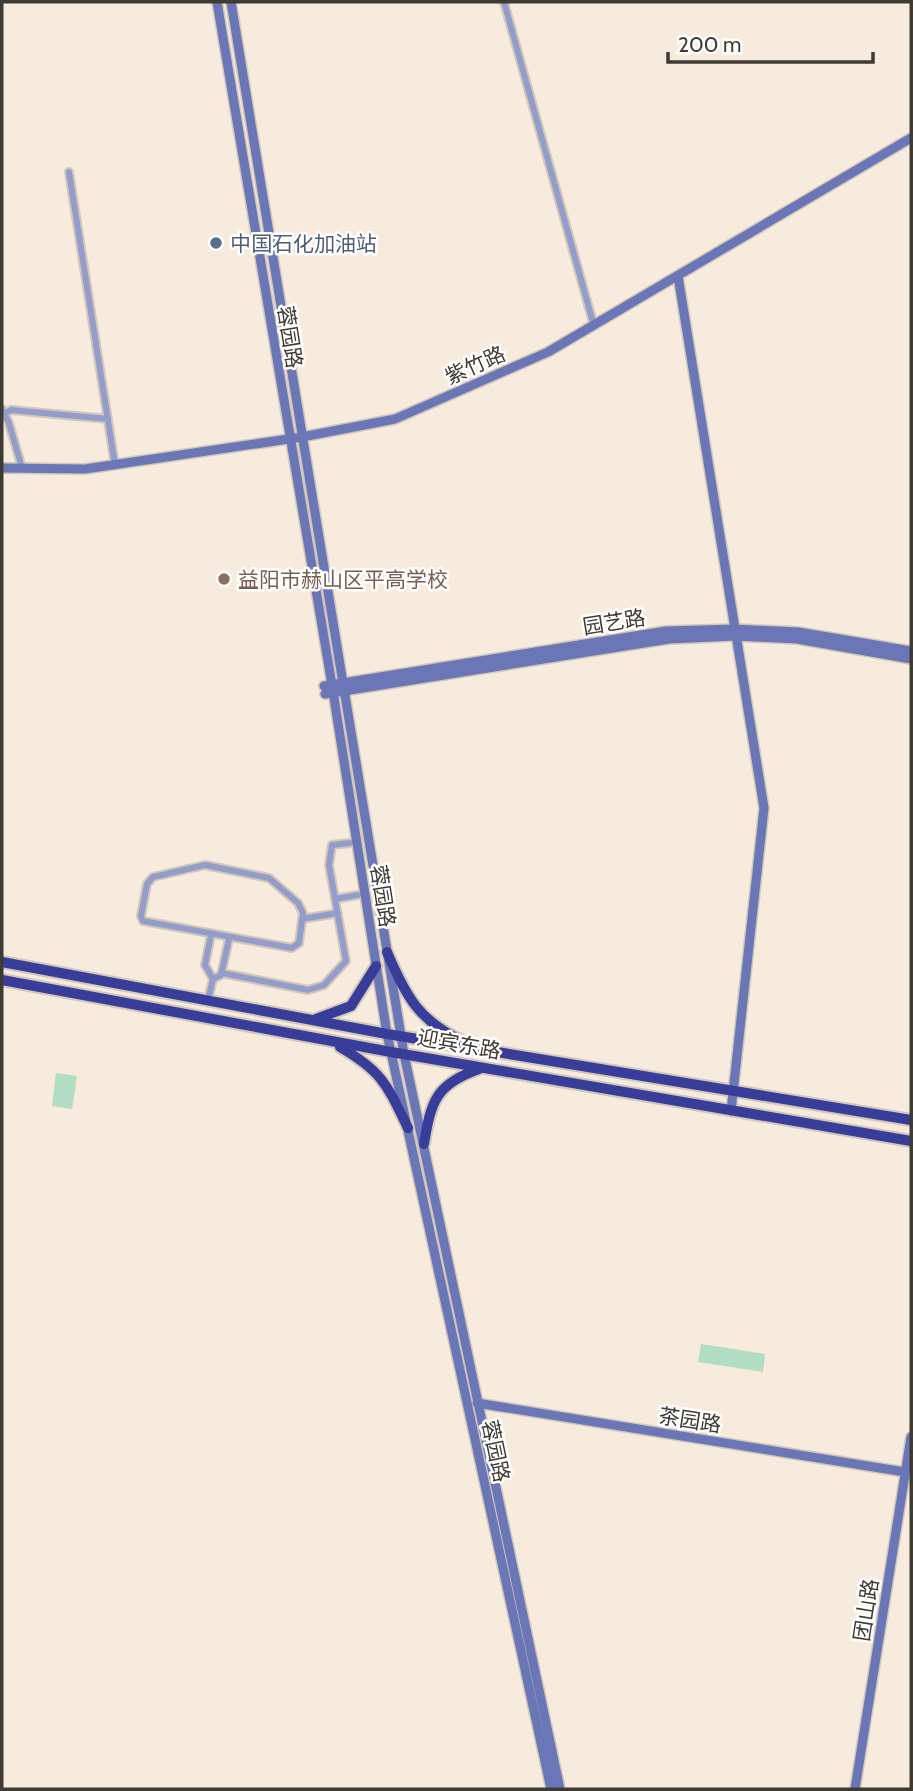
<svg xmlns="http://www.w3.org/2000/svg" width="913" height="1791" font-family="Cabin,'Noto Sans SC',sans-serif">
<rect width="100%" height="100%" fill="#f6ebdd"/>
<!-- green -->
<path fill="#b2dcc3" d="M56,1073L77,1076L72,1109L52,1106Z
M701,1344L765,1354L763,1372L698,1362Z"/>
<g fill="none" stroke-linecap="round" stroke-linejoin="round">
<!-- street casing -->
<g stroke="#d1c8bb" stroke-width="10">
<path id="street" d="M504,2L594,326
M69,172L115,465
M2,409L9,423L22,468
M2,415L11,410L108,419
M205,865L269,878L298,903L303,913L299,943L292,948L143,921L141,916L147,884L153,877Z
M335,899L358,895
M302,919L338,913
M211,935L205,965L213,979L221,975L229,939
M222,973L308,990L324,985L346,961L329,865L332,845L350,843
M208,1000L213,979"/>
</g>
<!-- secondary casing -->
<g stroke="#d1c8bb" stroke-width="12">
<path id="secondary" d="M217,2L332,685L387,1034L551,1789
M231,2L404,1054L560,1789
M678,276L764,808L731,1111
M2,468L85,469L302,437L395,419L548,352L911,138
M324,686L666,631L735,629L798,632L911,651
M325,694L669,639L736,636L797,639L911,659
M477,1403L905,1472
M855,1789L911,1437"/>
</g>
<!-- highway casing -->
<g stroke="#d1c8bb" stroke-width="14">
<path id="highway" d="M387,952C406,997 419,1021 464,1042
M2,962L387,1034L911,1120
M2,980L391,1052L911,1141
M316,1019L351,1006L376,966
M340,1047C383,1072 387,1085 408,1128
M424,1144C431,1101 436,1084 479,1069"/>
</g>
<!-- street -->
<use href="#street" stroke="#949dca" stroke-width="6"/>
<!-- secondary -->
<use href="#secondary" stroke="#6b76b7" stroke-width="9"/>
<!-- highway -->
<use href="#highway" stroke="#393d9a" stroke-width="10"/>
</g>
<!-- markers -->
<circle fill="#5c6f8a" stroke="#fff" stroke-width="2.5" cx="216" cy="243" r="7"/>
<circle fill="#8d6e63" stroke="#fff" stroke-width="2.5" cx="224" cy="579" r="7"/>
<g text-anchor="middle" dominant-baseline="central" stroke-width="5" stroke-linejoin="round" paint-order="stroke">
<!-- service labels -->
<g font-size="21" fill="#4e5e75" stroke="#fff" text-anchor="start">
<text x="230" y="243">中国石化加油站</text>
</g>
<!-- street labels -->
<g font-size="21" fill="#3e3a34" stroke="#fff">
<text transform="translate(290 337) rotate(81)">蓉园路</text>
<text transform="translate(475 365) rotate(-24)">紫竹路</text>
<text transform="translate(614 622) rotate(-9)">园艺路</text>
<text transform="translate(383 896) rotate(81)">蓉园路</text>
<text transform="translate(459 1044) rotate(10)">迎宾东路</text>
<text transform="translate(690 1420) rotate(9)">茶园路</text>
<text transform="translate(496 1451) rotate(78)">蓉园路</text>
<text transform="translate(866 1610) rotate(-81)">团山路</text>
</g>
<!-- education labels -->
<g font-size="21" fill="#785e54" stroke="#fff" text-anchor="start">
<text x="238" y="579">益阳市赫山区平高学校</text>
</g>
</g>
<!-- border -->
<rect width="913" height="1791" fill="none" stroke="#3e3a34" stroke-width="7"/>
<!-- scale -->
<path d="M668 52v10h205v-10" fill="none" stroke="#3e3a34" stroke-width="3.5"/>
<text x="678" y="52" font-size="21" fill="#3e3a34" stroke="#ffffff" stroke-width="5" paint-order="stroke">200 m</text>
</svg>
